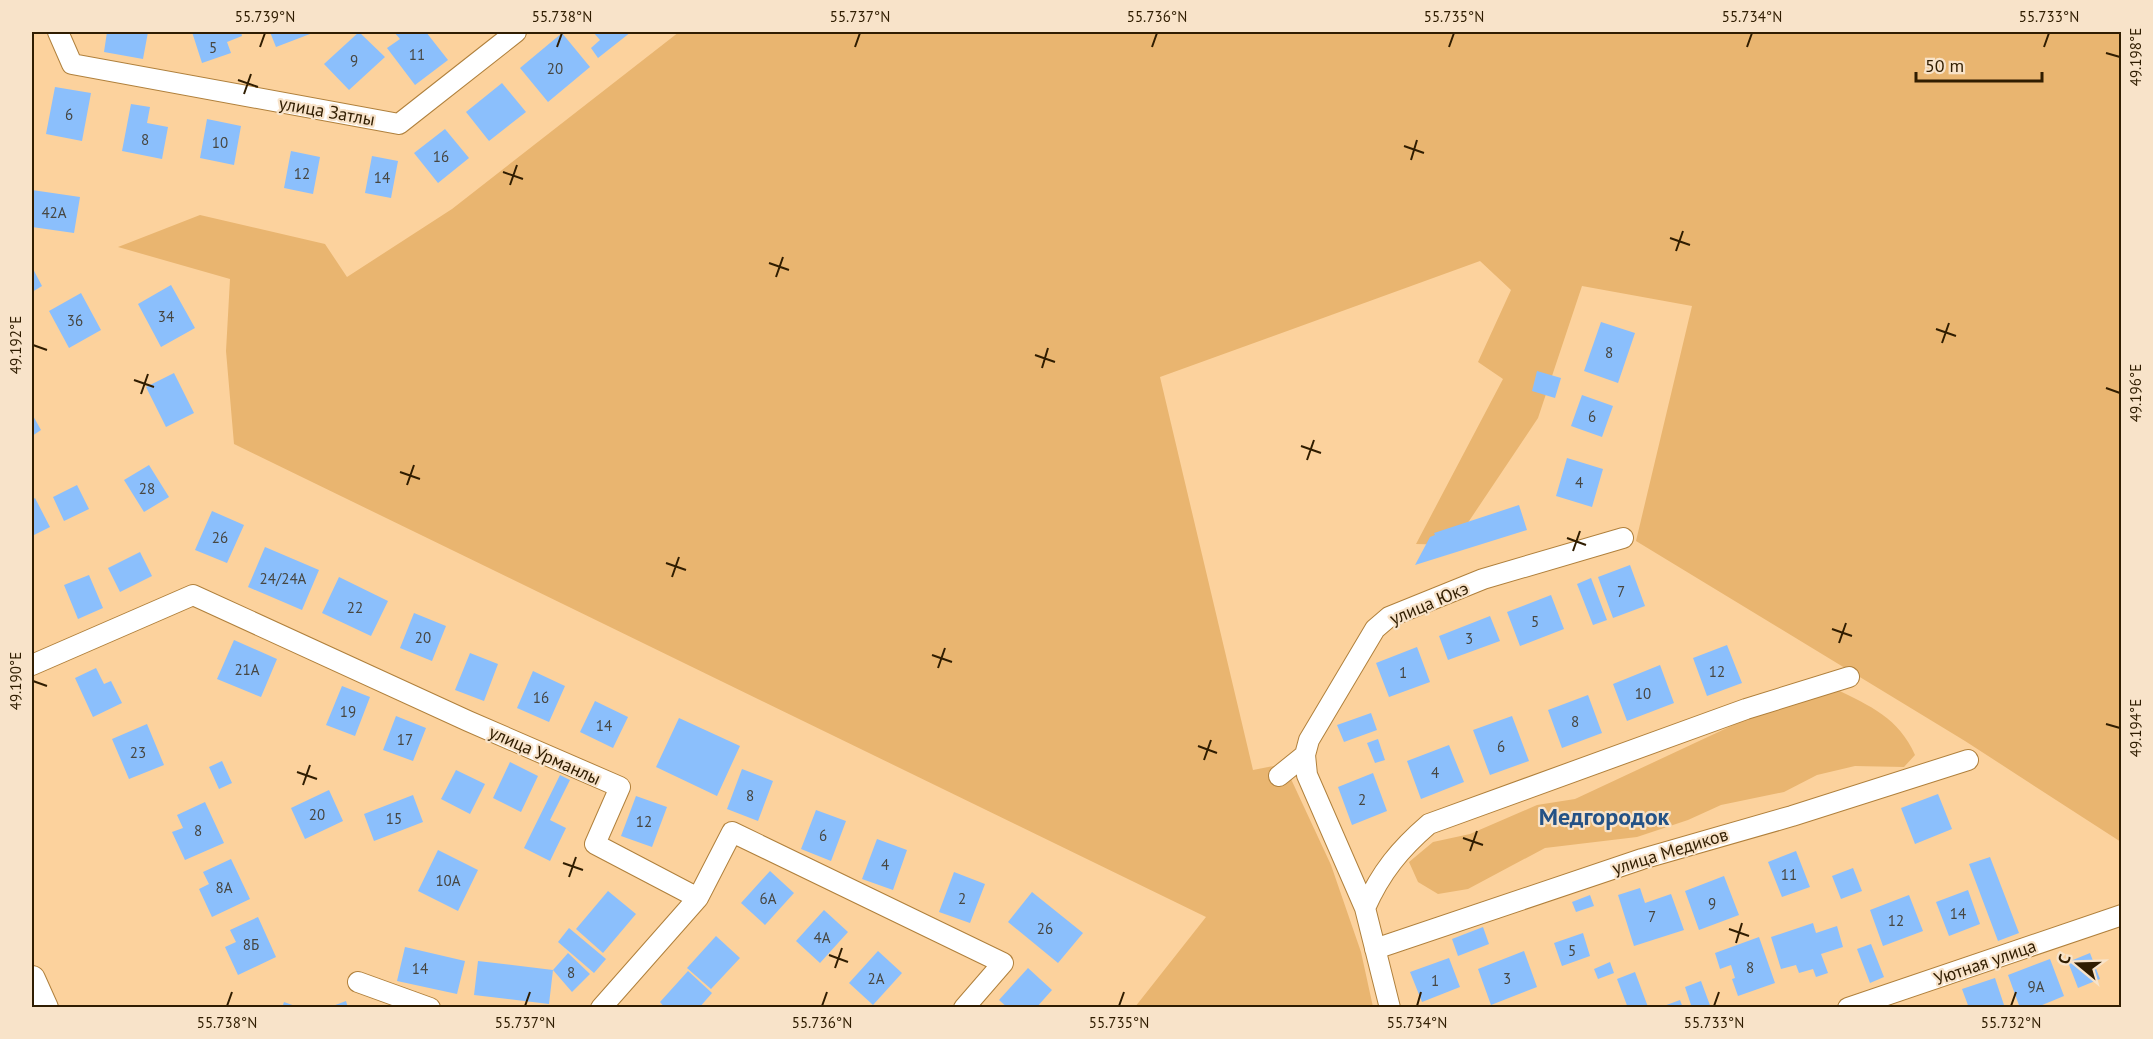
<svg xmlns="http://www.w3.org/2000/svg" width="2153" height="1039" font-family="'PT Sans',sans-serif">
<rect width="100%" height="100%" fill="#fcd29d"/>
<!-- green -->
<path fill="#e9b570" d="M679,32H2121V842L1965,741L1636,541L1692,306L1582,286L1538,418L1453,545L1416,544L1503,379L1478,362L1511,290L1480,261L1160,377L1253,770L1284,764L1331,865L1361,952L1373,1007H1135L1206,917L234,444L226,351L230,279L118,247L200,215L325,244L347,277L452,209Z
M1836,689C1870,706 1899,718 1915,755L1904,767L1855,766L1817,775L1784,792L1721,805L1688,820L1637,837L1545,848L1468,889L1438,894L1418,882L1409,862L1433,842L1470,834L1537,805L1575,799L1759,713Z"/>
<!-- building -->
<path fill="#8bbffc" d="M107,32H148L143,59L104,52Z
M192,32H241L242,36L227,42L231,53L202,63Z
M270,32H309L310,34L276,47Z
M359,32L385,57L349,90L324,64Z
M394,32H426L448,60L415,85L387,48L400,39Z
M593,32H631L598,58L591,48L600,40Z
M562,33L590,67L548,102L520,68Z
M502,83L526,112L489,141L466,112Z
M55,87L91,93L82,141L46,134Z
M131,104L150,107L147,123L168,127L162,159L122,151Z
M207,119L241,126L234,165L200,158Z
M445,129L469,158L438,183L414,153Z
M291,151L320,157L313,194L284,188Z
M372,156L398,161L391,198L365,193Z
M32,190L80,197L74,233L32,227Z
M32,267L42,286L32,292Z
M171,285L195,328L161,347L138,304Z
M81,293L101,330L69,348L49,311Z
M1601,322L1635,333L1618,383L1584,371Z
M1537,371L1561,378L1555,398L1532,391Z
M174,373L194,413L166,427L146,387Z
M1582,395L1613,406L1602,437L1571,426Z
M32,414L41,430L32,436Z
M1567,458L1603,469L1592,507L1556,496Z
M149,465L169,497L144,512L124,480Z
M77,485L89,509L64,521L53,497Z
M35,498L50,527L32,536V500Z
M1519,505L1527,530L1415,565L1430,537L1435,535L1434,533Z
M212,511L244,525L227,563L195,550Z
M265,547L319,570L302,610L248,587Z
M140,552L152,576L120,592L108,568Z
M1630,565L1645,606L1613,618L1598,577Z
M89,575L103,608L78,619L64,585Z
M339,577L388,601L371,636L322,613Z
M1591,578L1607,620L1593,625L1577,584Z
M1551,595L1564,629L1520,646L1507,612Z
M414,613L446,626L432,661L400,648Z
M1490,616L1500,641L1448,660L1439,636Z
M234,640L277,659L261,697L217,679Z
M1727,645L1742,683L1707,696L1693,658Z
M1417,647L1430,682L1389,697L1376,663Z
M470,653L498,664L484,701L455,690Z
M1660,665L1674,703L1627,721L1613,684Z
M96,668L104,684L111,681L122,703L93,717L75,678Z
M533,671L565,686L549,722L517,708Z
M342,686L370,697L355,736L326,725Z
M1588,695L1602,733L1562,748L1548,710Z
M595,701L628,717L613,748L580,732Z
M1371,713L1377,730L1344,742L1337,725Z
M396,716L426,728L413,761L383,750Z
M1512,716L1529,761L1490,775L1473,730Z
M679,718L740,746L717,796L656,767Z
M147,724L164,765L129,779L112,739Z
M1378,739L1385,760L1375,763L1367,743Z
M1449,745L1464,782L1421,799L1407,761Z
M222,761L232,783L219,789L209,767Z
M510,762L538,776L521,812L493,798Z
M742,769L773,781L758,821L727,809Z
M456,770L485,784L470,814L441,799Z
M1373,773L1387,811L1352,825L1338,787Z
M560,775L570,780L550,820L566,828L550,861L524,848Z
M329,790L343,821L305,839L291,808Z
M1938,794L1952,829L1915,844L1901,808Z
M413,795L423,822L374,841L364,814Z
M636,796L667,807L652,847L621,836Z
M205,802L224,843L185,860L172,832L183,828L177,815Z
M816,810L846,821L831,861L801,849Z
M877,839L907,850L893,890L862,879Z
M438,850L478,870L458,911L418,891Z
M1796,851L1810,887L1782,897L1768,862Z
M1990,857L2019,933L1998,941L1969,864Z
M231,859L250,899L212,917L199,889L209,884L203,872Z
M1853,868L1862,891L1841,899L1832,876Z
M770,871L794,893L765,925L741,903Z
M954,872L985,884L970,923L939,912Z
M1724,876L1739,915L1699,930L1685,891Z
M1640,888L1645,903L1671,894L1684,930L1634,946L1618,895Z
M1968,890L1980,924L1949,936L1936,902Z
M608,891L636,914L603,953L576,929Z
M1032,892L1083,933L1058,963L1008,922Z
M1590,895L1594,906L1576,912L1572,902Z
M1909,895L1923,931L1883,946L1870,910Z
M824,910L848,932L820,963L796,941Z
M258,917L276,957L238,975L225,947L236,942L230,930Z
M1813,923L1816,933L1837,926L1843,947L1821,954L1828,973L1816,977L1813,969L1799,973L1796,965L1781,969L1771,937Z
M1483,927L1489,944L1458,956L1452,939Z
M569,928L606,959L594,973L558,942Z
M1583,933L1590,956L1562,966L1554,943Z
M716,936L740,958L711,989L687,968Z
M1759,937L1775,983L1738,996L1732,979L1735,978L1731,965L1720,969L1715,953Z
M1871,944L1884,977L1870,983L1857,949Z
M405,947L465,961L457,994L397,981Z
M878,951L902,973L873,1005L849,983Z
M1524,951L1537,987L1491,1005L1478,969Z
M568,953L590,974L572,992L553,970Z
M2090,953L2100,979L2078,988L2068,962Z
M1449,958L1460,987L1422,1002L1410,972Z
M2050,959L2064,996L2035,1008H2020L2008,975Z
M478,961L553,970L549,1004L474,995Z
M1610,962L1614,973L1598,979L1594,969Z
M1028,968L1052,990L1036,1008H1008L999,1000Z
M688,971L712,993L699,1008H665L660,1002Z
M1635,972L1648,1007L1645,1008H1628L1617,979Z
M1995,978L2005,1008H1969L1962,989Z
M1701,981L1711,1008H1692L1685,987Z
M1680,1000L1683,1008H1661V1007Z
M346,1001L348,1008H330V1007Z
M284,1002L298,1007V1008H282Z"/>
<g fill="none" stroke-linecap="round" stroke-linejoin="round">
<!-- minor casing -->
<g stroke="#b0803c" stroke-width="22">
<path id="minor" d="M58,32L72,64L399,124L516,32
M32,665L193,595L468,721L620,787L595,844L698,898L732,832L1003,963L964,1008
M1279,776L1305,755
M1365,908C1381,872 1400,849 1429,824L1746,709L1849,677
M1375,949L1642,859L1792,816L1968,760
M358,982L430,1008
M601,1008L698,898
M1390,1008L1365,908L1307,775L1305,755L1309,740L1375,629L1389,617L1483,579L1623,538
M1848,1008L2122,915"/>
</g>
<!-- major casing -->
<g stroke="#b0803c" stroke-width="28">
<path id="major" d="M32,979L45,1008"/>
</g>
<!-- minor -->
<use href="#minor" stroke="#fff" stroke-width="20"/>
<!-- major -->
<use href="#major" stroke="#fff" stroke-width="26"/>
</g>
<!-- ticks -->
<path fill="none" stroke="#301d01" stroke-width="2" d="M260,47L265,33M557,47L562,33M855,47L860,33M1152,47L1157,33M1449,47L1454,33M1747,47L1752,33M2044,47L2049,33M2106,53L2120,57M238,80L258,87M244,94L251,74M1404,146L1424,153M1411,160L1417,140M503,172L523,179M510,185L517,165M1670,238L1690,245M1676,251L1683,231M769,263L789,270M776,277L783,257M1936,329L1956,336M1942,343L1949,323M33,345L47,350M1035,355L1055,362M1042,368L1048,348M134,380L154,387M2106,388L2120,393M141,394L148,374M1301,446L1321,453M1307,460L1314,440M400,472L420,479M407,485L414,465M1567,538L1586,545M1573,551L1580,531M666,563L686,570M672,577L679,557M1832,629L1852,636M1839,643L1846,623M932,655L952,662M938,668L945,648M33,681L47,686M2106,724L2120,728M1198,746L1217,753M1204,760L1211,740M297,772L317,779M303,785L310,765M1463,838L1483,845M1470,851L1477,831M563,863L583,870M569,877L576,857M1729,929L1749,936M1736,943L1742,923M829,955L848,962M835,968L842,948M227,1006L232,992M525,1006L530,992M822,1006L827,992M1119,1006L1124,992M1417,1006L1421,992M1714,1006L1719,992M2011,1006L2016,992"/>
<g text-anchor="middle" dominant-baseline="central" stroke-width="4.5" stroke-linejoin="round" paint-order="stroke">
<!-- number labels -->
<g font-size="15" fill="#474640">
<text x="213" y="47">5</text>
<text x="417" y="54">11</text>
<text x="354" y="60">9</text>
<text x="555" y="68">20</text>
<text x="69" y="114">6</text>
<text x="145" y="139">8</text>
<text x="220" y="142">10</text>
<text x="441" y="156">16</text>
<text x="302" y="173">12</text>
<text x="382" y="177">14</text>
<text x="54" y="212">42А</text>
<text x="166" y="316">34</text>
<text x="75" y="320">36</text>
<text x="1609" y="352">8</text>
<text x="1592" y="416">6</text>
<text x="1579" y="482">4</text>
<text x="147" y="488">28</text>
<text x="220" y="537">26</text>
<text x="283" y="578">24/24А</text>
<text x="1621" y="591">7</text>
<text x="355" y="607">22</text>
<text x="1535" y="621">5</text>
<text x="423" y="637">20</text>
<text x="1469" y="638">3</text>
<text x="247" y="669">21А</text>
<text x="1717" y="671">12</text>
<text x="1403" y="672">1</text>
<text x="1643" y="693">10</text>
<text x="541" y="697">16</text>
<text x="348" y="711">19</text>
<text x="1575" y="721">8</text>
<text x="604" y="725">14</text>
<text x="405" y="739">17</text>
<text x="1501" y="746">6</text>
<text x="138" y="752">23</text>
<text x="1435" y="772">4</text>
<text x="750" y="795">8</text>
<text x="1362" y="799">2</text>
<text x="317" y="814">20</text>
<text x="394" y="818">15</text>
<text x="644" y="821">12</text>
<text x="198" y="830">8</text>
<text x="823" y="835">6</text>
<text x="885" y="864">4</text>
<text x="1789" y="874">11</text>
<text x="448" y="880">10А</text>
<text x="224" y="887">8А</text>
<text x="768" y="898">6А</text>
<text x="962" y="898">2</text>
<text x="1712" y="903">9</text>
<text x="1958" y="913">14</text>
<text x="1652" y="916">7</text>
<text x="1896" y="920">12</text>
<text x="1045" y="928">26</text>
<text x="822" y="937">4А</text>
<text x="251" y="944">8Б</text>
<text x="1572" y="950">5</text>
<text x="1750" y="967">8</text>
<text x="420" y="968">14</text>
<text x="571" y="972">8</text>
<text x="876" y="978">2А</text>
<text x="1507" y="978">3</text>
<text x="1435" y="980">1</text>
<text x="2036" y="986">9А</text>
</g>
<!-- street labels -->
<g font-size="18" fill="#301d01" stroke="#f8e3c9">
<text transform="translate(327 111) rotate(10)">улица Затлы</text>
<text transform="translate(1429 603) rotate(-23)">улица Юкэ</text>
<text transform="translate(545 755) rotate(24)">улица Урманлы</text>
<text transform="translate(1670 851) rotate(-17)">улица Медиков</text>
<text transform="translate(1985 962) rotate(-19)">Уютная улица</text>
</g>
<!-- district labels -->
<g font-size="24" font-weight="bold" fill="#245286" stroke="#f8e3c9">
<text x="1604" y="816">Медгородок</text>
</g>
</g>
<!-- border -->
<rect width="2153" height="1039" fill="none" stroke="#f8e3c9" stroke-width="66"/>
<!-- north arrow -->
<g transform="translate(2078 964) rotate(289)" stroke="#f8e3c9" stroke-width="4.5" paint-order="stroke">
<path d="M0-4.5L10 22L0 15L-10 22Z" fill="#301d01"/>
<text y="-9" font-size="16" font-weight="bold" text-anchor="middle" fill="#301d01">С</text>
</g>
<!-- scale -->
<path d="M1916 72v9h126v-9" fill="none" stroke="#301d01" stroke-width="3"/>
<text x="1925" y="72" font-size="18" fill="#301d01" stroke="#f8e3c9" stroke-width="4.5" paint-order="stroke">50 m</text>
<rect x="33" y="33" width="2087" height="973" fill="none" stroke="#301d01" stroke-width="2"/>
<g font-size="15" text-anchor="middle" fill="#301d01">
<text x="265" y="22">55.739°N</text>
<text x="562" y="22">55.738°N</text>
<text x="860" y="22">55.737°N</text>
<text x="1157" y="22">55.736°N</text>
<text x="1454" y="22">55.735°N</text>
<text x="1752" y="22">55.734°N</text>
<text x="2049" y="22">55.733°N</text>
<text transform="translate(2136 57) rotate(-90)" y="5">49.198°E</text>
<text transform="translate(16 345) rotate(-90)" y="5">49.192°E</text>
<text transform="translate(2136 393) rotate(-90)" y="5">49.196°E</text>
<text transform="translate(16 681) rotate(-90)" y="5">49.190°E</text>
<text transform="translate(2136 728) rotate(-90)" y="5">49.194°E</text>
<text x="227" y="1028">55.738°N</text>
<text x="525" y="1028">55.737°N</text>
<text x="822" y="1028">55.736°N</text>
<text x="1119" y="1028">55.735°N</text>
<text x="1417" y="1028">55.734°N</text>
<text x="1714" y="1028">55.733°N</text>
<text x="2011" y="1028">55.732°N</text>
</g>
</svg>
